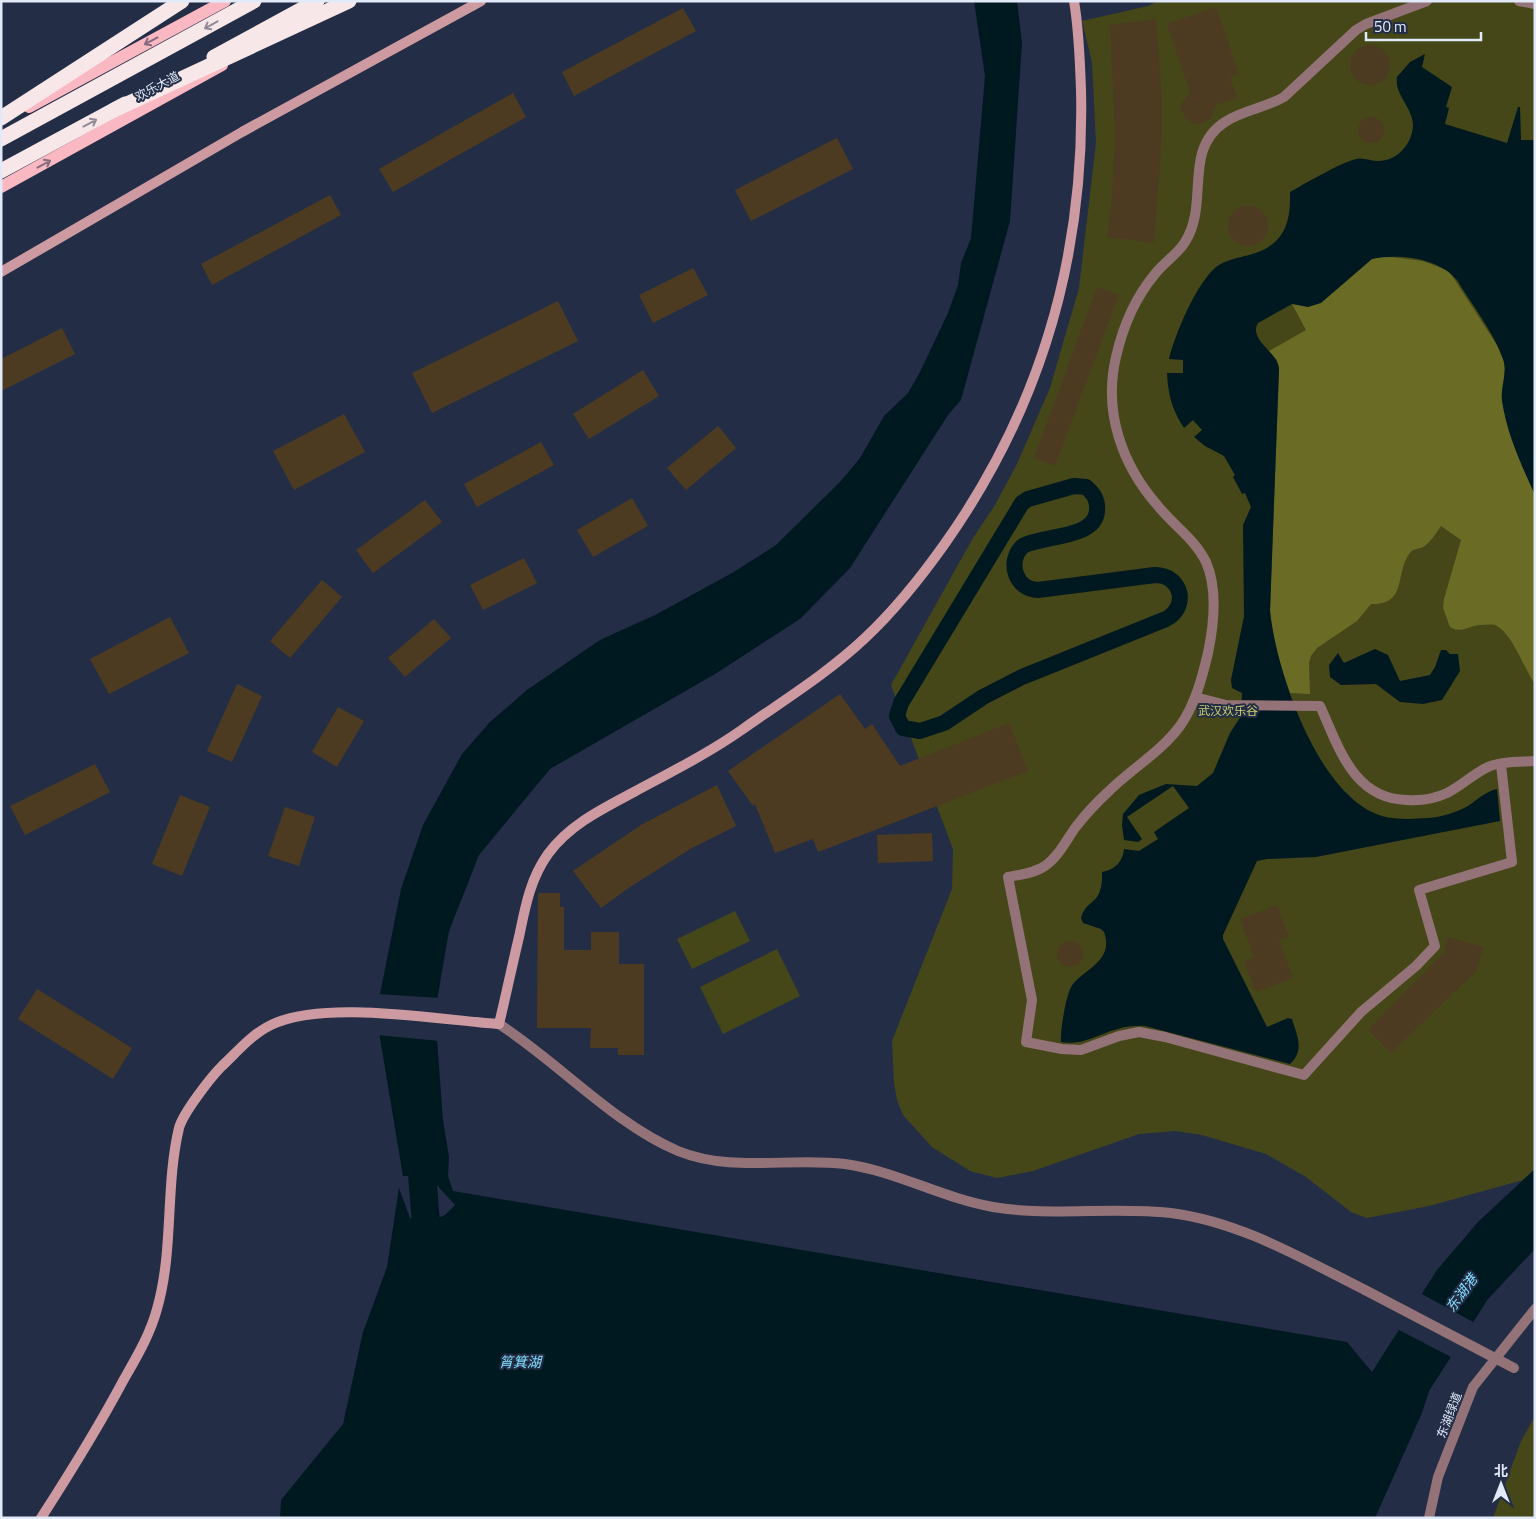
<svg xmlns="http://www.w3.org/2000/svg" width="1536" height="1519" font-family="'Titillium Web','Noto Sans SC',sans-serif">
<rect width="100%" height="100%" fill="#232e46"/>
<!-- green -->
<path fill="#454718" d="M1158,1H1535V1169L1523,1180L1429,1206L1367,1218L1351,1212L1306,1177L1266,1154L1202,1135L1176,1131L1139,1134L1033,1171L997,1178L970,1171L932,1147L903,1115L897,1100L894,1083L892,1041L952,889L953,849L891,685L973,538L995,505L1016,466L1050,388L1079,288L1096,143L1092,62L1082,21L1148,6Z
M735,911L750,941L692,969L677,939Z
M777,949L800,996L723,1034L700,987Z
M1535,1416V1518H1493L1521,1441Z"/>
<!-- forest -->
<path fill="#6a6c26" d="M1383,256L1423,261L1449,271L1497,345L1504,361L1505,370L1502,400L1509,431L1535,495V684C1524,669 1512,632 1495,625C1491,624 1484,625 1480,625C1467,626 1462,634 1450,627L1443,608L1444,599L1461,540L1441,526C1436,533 1430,543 1423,547C1418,549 1412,549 1409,554C1395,575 1407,605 1371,604L1357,621L1317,648L1311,656L1309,663L1310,694L1290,693C1280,667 1273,638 1270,611L1279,369L1277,360L1269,351L1306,330L1292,304H1303L1372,259Z"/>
<!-- water -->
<path fill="#001820" d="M974,1H1017L1022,43L1010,221L961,400L948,415L850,568L800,619L715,674L550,769L479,855L449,931L435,1012L443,1120L449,1157L448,1176L453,1191L1347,1342L1372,1372L1437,1270L1478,1222L1535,1169V1249L1488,1299L1429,1391L1422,1413L1375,1518H280L281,1500L343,1424L363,1332L387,1267L399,1188L410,1218L425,1223L445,1215L455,1205L434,1182L432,1175L403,1176L376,1014L401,889L423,825L462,754L490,722L527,690L600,640L657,614L732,573L776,545L840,482L860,458L884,416L908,393L919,374L948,313L958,285L961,263L971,238L985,76Z
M1425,54L1422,67L1452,87L1446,107L1449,108L1445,124L1507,143L1518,107H1520L1521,140H1535V495C1521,464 1507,434 1502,401C1500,387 1508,373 1503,359C1493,331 1472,305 1457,280C1439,258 1399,253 1372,259L1321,303L1308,307L1292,304L1258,323C1248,340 1278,352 1279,369L1270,611C1276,670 1318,797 1382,816C1396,820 1414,819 1428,818C1442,817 1455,813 1468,806C1477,800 1486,791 1497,789L1500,821L1316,857L1267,859L1257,861L1223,935V939L1267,1027L1288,1018L1292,1019C1297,1036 1305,1050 1290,1064L1145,1026C1109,1023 1092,1047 1061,1042C1060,1032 1066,992 1073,984C1087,968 1114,960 1104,932L1101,929L1083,923L1081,918C1087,897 1103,907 1102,872C1114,870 1123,862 1124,849L1139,851L1158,839L1154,832L1189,808L1173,786L1127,817L1142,839L1138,842L1124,840L1122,825L1123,814L1139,795L1166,784L1197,786L1213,773L1230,733L1241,716L1242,693L1232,688L1231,680L1244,616L1243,525L1251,507L1245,493L1242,494L1233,477L1235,475L1224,456L1205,446L1194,437L1202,430L1193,420L1184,428C1172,410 1168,394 1167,373H1183V360L1169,359C1175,334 1196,284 1216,267C1226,260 1237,258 1249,255C1283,246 1291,225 1290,192C1306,183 1340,163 1356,159C1362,157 1371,161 1378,161C1397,161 1411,145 1413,127C1414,108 1394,95 1397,77L1410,62Z
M1375,649L1388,655L1400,681L1430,675L1435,667L1441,650H1446L1450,654H1458L1460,671L1442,700L1423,704L1400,702L1376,684L1341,685L1330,677L1329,665L1338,653L1344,663Z"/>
<!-- pier -->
<path fill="#232e46" d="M377,994L440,998L438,1012L440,1041L377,1035L374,1014Z
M1420,1293L1475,1323L1453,1358L1397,1329Z"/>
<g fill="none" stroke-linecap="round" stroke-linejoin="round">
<!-- canal -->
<path stroke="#001820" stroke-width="16" d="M1074,486L1086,487C1094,494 1098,500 1097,511C1095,539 1043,535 1023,546C1006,561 1016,590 1038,590L1155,575C1182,575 1189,607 1166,619L1022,677L983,697L944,723L920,731L903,728L897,716L901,703L1022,503L1028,499Z"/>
<!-- river -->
<path stroke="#001820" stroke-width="28" d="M419,1137L426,1223"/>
</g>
<!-- building -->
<path fill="#4c3b21" d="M1216,7L1239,74L1230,77L1237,98L1216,105L1210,119L1200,124H1194L1185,118L1180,106L1190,92L1167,24Z
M683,8L696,31L574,96L562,72Z
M1156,19L1162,99V137L1154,243L1107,237L1112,196L1115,135L1110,25Z
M1350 65a20 20 0 1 1 40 0a20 20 0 1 1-40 0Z
M513,93L526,117L393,192L379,169Z
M1358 130a13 13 0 1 1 26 0a13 13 0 1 1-26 0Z
M837,138L853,169L751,221L735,190Z
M330,195L341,215L212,285L201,264Z
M1228 226a20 20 0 1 1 40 0a20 20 0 1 1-40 0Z
M693,268L708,295L653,323L639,295Z
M1097,287L1119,295L1055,466L1034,458Z
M558,301L578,341L432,413L412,373Z
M62,328L75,354L1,391V359Z
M643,370L659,396L589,439L573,414Z
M344,414L365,452L294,490L273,451Z
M718,426L736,448L686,490L667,468Z
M541,442L554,465L477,507L464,484Z
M632,498L648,526L593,557L577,530Z
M425,500L442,522L373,573L356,550Z
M524,558L537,583L483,610L470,585Z
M322,580L342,597L290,658L270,641Z
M170,617L189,653L109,694L90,659Z
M434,619L451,638L405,677L388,658Z
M237,684L262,696L232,762L207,751Z
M840,694L865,729L872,724L900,766L1009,723L1028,771L818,852L813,839L775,853L755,804L753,806L728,771Z
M338,707L364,721L337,767L312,752Z
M95,764L110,792L25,835L10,806Z
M717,785L736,826L692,848L630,887L601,908L573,871L641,825Z
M180,795L210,807L182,876L152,864Z
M285,807L315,817L299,866L268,856Z
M932,833L933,861L878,863L877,835Z
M538,893H560V907H564V950H591V932H619V964H644V1055H618V1048H590L591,1028H537Z
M1277,905L1289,937L1279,940L1293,978L1256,992L1244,961L1254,957L1240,919Z
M1448,937L1484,947L1476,971L1391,1053L1368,1030L1444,952Z
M1057 954a13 13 0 1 1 26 0a13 13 0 1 1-26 0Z
M37,989L132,1048L113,1079L18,1019Z"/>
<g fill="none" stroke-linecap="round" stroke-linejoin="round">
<!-- street -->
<path stroke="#947378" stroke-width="10" d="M1427,1L1366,24L1356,30L1284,97C1265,108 1243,110 1225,122C1182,150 1210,203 1185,242C1178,254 1164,262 1155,274C1135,298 1123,326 1116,357C1103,412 1122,465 1158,506C1173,525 1195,539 1206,562C1218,589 1214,624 1208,653C1202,678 1195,705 1180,726C1161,752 1131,769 1108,792C1096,803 1085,815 1075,828C1066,841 1058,857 1045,866C1034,873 1020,875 1008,877L1032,1000L1026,1042L1062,1049L1081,1050L1119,1036L1139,1032L1165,1037L1304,1075L1361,1012L1416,966L1435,946L1419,890L1512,862L1501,765
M1519,1L1535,4
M1195,697L1226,705L1320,706C1339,747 1353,799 1407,800C1421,801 1434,799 1447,793C1461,786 1472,775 1486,768C1499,761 1520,762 1535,761
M499,1024C558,1062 614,1124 678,1151C732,1173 789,1157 845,1164C896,1171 942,1198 993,1207C1051,1217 1112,1206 1171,1213C1241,1222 1303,1259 1365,1290
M1429,1518L1438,1477L1473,1387L1535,1309"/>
<!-- secondary -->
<path stroke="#ce9aa1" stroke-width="10" d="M1,272L242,132L481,1
M41,1518C70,1473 98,1428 123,1381C136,1358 150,1335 157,1309C174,1250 165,1187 179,1128C183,1113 211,1077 222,1066C237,1052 252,1034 271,1025C324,999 438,1020 499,1024C506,995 512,966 519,937C525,908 530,879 548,854C569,825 602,809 634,792C671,772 709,753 743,729C784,700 828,673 865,638C896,609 922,576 946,542C1041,407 1085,254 1081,90C1080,60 1079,30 1074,1"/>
<!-- primary -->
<path stroke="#fab8c2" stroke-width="12" d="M29,107L225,1
M1,187L222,65"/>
<!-- highway -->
<path stroke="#f8e7e9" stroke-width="15" d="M214,57L317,1
M1,118L182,1
M1,139L254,1
M1,171L125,104"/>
<!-- street-bridge -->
<path stroke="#947378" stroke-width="10" d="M1365,1290L1514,1368"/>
<!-- highway-bridge -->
<path stroke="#f8e7e9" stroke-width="15" d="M114,110L349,1"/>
</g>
<!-- one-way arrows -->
<defs><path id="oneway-shaft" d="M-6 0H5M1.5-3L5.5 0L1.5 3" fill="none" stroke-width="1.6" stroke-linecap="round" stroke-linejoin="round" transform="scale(1.25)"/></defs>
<g stroke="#8e8a98">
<use href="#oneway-shaft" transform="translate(211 25) rotate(151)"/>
<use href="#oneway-shaft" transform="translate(90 123) rotate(-28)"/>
</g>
<g stroke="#846c7e">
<use href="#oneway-shaft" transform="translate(151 41) rotate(152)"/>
<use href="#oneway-shaft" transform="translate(44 164) rotate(-28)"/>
</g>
<g text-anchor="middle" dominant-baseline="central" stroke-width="4" stroke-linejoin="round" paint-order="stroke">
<!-- street labels -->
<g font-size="12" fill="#e2eafa" stroke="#232e46">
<text transform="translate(157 86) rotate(-28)">欢乐大道</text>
<text transform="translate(1449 1415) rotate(-69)">东湖绿道</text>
</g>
<!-- park labels -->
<g font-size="12" fill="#cace6c" stroke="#232e46">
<text x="1228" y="710">武汉欢乐谷</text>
</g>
<!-- water labels -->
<g font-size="14" font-style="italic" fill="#82defd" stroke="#232e46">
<text transform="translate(1461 1293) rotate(-54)">东湖港</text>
<text x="520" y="1361">筲箕湖</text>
</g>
</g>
<!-- border -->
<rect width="1536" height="1519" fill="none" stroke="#e2eafa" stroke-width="5"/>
<!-- north arrow -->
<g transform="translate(1501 1484)" stroke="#232e46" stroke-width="4" paint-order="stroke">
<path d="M0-4L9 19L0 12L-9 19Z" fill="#e2eafa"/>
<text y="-8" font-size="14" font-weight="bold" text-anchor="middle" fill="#e2eafa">北</text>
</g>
<!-- scale -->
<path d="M1366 32v8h115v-8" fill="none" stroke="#e2eafa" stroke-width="2.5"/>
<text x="1374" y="32" font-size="15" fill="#e2eafa" stroke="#232e46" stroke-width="4" paint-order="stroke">50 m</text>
</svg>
